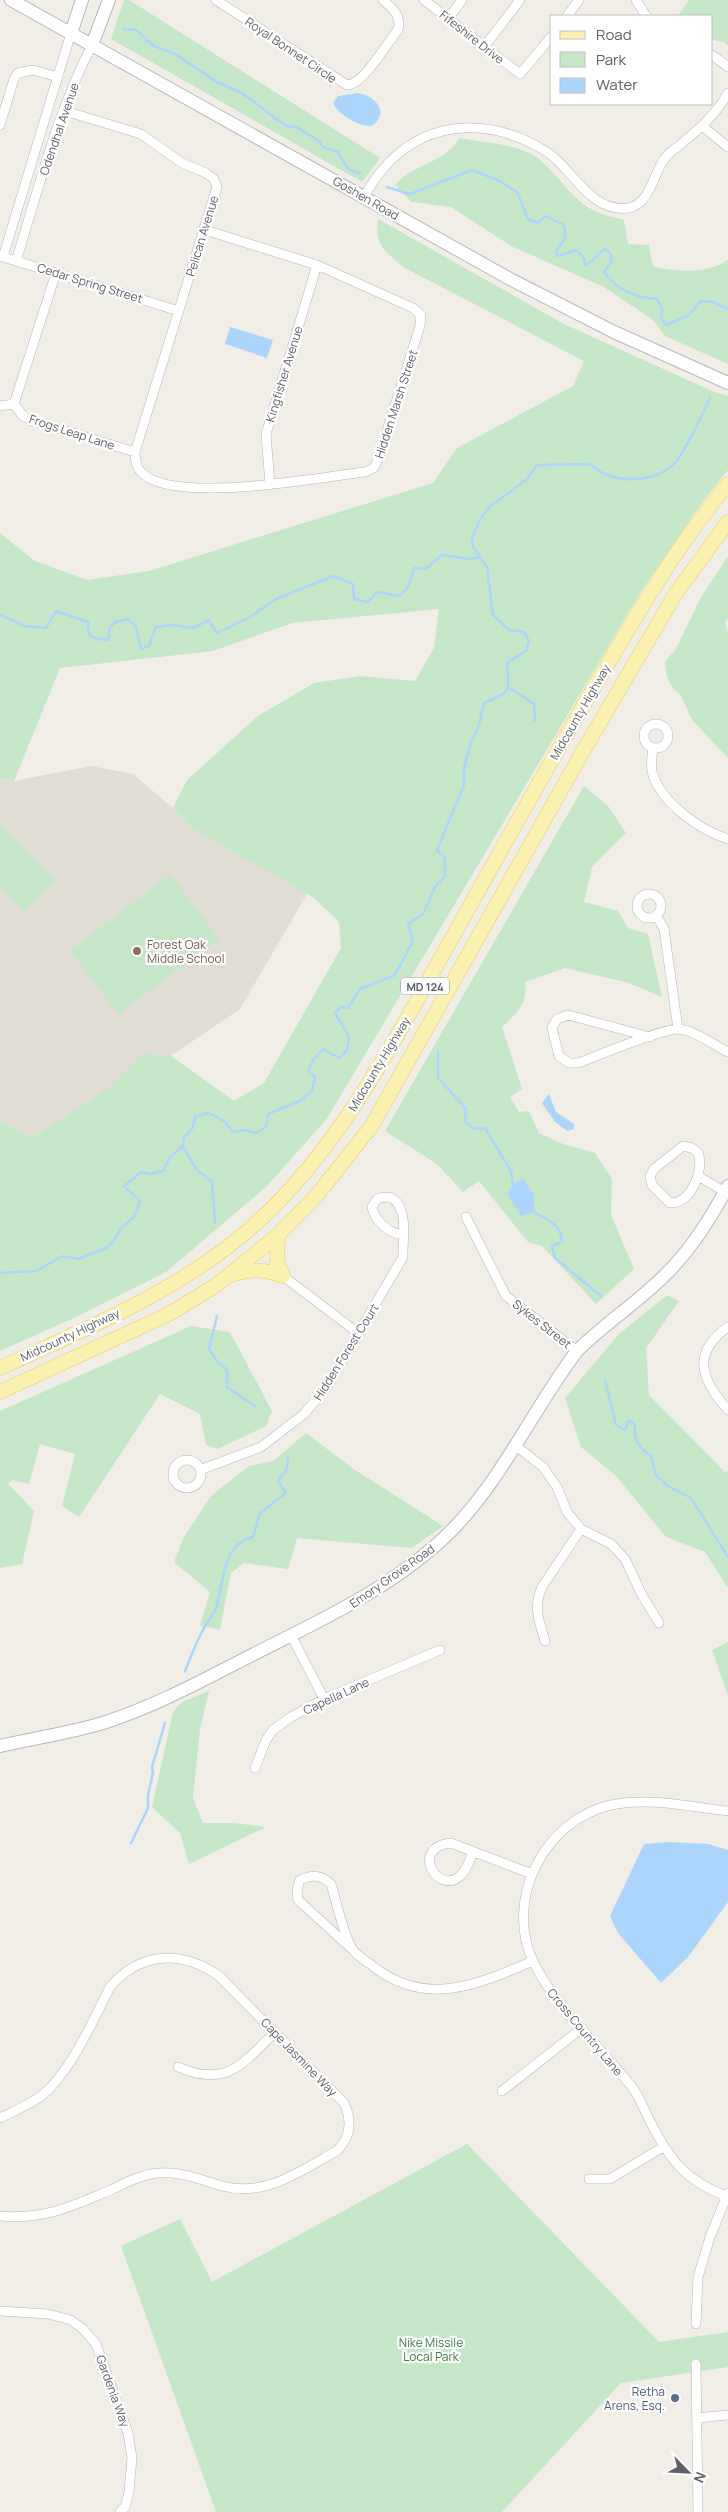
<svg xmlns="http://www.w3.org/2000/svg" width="728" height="2512" font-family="Manrope,sans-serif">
<rect width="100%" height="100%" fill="#f0eee7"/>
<!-- education -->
<path fill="#e0ddd5" d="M91,766L133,774L173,808L192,828L307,894L240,1009L171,1056L142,1055L107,1089L31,1138L0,1121V778L14,781Z"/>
<!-- green -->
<path fill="#c5e6c7" d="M124,0H129L380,158L362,182L111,39Z
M689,0H728V46L724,42L712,40V16H678Z
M459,138C481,142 516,144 535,156C556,171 568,196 591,209C600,215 614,217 624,220L628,244L649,245L653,267C678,271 705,275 728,260V364L665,336L653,320L604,287L511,246L451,207L411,202L395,185C412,164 448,162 459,138Z
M378,219L564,324L714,392L728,396V470L703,501L642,590L326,1120L266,1187L166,1272L74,1318L0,1351V1121L31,1138L107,1089L142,1054L171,1056L234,1101L264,1083L341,948L339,922L314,898L192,828L173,808L187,780L258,716L314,683L360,676L415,681L434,648L439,609L292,623L213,651L60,668L14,781L0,778V533L35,561L87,580L149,571L433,483L457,448L573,386L584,361L403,267C384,250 375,247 378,219Z
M728,556V618L725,623L728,632V758L692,720L680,694L673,689L667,677L665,662L676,649L700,599Z
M584,786L608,806L626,833L592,867L584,902L618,911L628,928L648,934L662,997L629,983L565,968L525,982C529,1001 516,1015 502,1027L522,1089L510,1097L519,1112L529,1111L539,1133L563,1144L595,1153L612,1179L611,1215L634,1269L596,1304L542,1246L528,1242L479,1181L463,1192L437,1164L385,1131Z
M0,823L56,881L24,912L0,887Z
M171,874L219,939L118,1014L70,950Z
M667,1295L679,1301L646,1348L649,1395L725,1472L728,1471V1588L705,1552L666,1537L616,1476L581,1447L565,1398L619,1334Z
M191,1326L230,1332L272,1411L266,1426L218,1449L206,1445L200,1414L160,1394L79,1517L62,1506L75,1454L40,1444L29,1484L12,1480L8,1484L34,1511L22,1564L0,1568V1411Z
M306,1433L352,1468L443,1526L412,1548L297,1538L288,1569L244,1563L231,1573L220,1629L200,1626L210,1592L174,1562L184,1537L211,1496L249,1466L273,1461Z
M728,1642V1695L712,1650Z
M209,1691L200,1729L193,1798L203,1823H234L266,1827L189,1864L180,1833L152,1807L173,1712L182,1702Z
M467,2144L659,2342L728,2332V2367L621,2383L502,2512H216L121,2246L180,2219L212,2282Z"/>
<!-- water -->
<path fill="#acd5fb" d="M358,93C376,96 390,113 372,126C360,127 338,115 333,103L338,96Z
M230,327L273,340L267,358L225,344Z
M549,1094L556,1112L574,1124V1129L567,1131L555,1122L542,1103Z
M523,1179L534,1194V1212L521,1216L508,1195L512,1184Z
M670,1842L708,1844L728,1850V1902L688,1957L661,1983L618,1933L610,1916L644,1844Z"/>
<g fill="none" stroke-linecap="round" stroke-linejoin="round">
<!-- stream -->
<path stroke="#acd5fb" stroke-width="2.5" d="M123,29L136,30L154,46L175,54L215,81L242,93L286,126L298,128L319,141L323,147L338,152L348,169L360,173
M387,187L410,194L472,170L500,181L517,192L528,219L538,223L546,216L564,225C567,236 565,241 557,249V256L577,250L584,258L585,265C593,262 597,254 605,249L611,254V263L604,272C618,291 634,297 657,299L663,310L661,318L666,325L689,315L701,301L713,302L728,309
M0,615L25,626L46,628L56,611L88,622L89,635L98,639L108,640L110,627L117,621L128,619L136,627L141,649L149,646L156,627L172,625L193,628L209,620L217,633L250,617L276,599L333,576L353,584L354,599L368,602L377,592L400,596L409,586L414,568L425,569L442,555L469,559L480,557
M508,687L534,704L535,721
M438,1052V1078L466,1109L465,1121L474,1129L485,1128L511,1171L513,1185
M183,1146L197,1170L212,1182L215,1223
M533,1211C546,1221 561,1221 562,1242L552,1246L555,1258L601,1296
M0,1273L36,1271L63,1256L78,1259L106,1248L114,1241L121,1228L134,1217L140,1201L124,1186L141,1172L150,1174L163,1171L170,1157L183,1146L184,1137L192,1129L195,1117L208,1113L224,1121L233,1132L245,1130L256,1133L266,1127L268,1114L302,1100L312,1091L315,1077L308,1071L314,1059L323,1049L339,1058L347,1050L349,1037L335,1013L341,1007L348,1008L360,989L395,975L413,941L408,924L423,914L435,887L445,876V858L437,850L464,785V768L471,742L479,725L484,703C514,691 508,692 507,663L526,651L529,641L524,632L509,630L493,615L487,567L473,547L472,537L481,518L490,506L513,490L528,478L537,465L590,464C611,484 649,484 672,466C684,456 702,414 710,398
M217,1316L209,1349L217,1361L227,1370V1387L255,1406
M605,1380L616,1425L625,1430L629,1420L635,1425C633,1440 639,1448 651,1456L656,1475L668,1486L691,1498L728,1557
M185,1671C191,1657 196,1642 204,1628C207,1622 213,1616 216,1608C224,1584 221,1544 253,1537L260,1513L286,1493L278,1481L287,1469L288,1457
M131,1843L148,1808V1795L153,1773L152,1767L165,1723"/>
<!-- street casing -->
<g stroke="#b4b7bb" stroke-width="10">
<path id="street" d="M216,0L347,85C363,85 387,43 398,30C402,16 393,9 383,0
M424,0L520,74L552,36
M636,0L646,16
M567,16L579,0
M448,19L462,0
M484,47L520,0
M712,55L728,67
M65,111L141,134L182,163L206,173L214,179L217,187L135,452C135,459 136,468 142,473C175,505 320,477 365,472L374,468L378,459L420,326L421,315L413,308L317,265L205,230
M0,125L14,79L18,73L33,70L58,77
M702,126L728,147
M364,197C403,124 477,108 547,152C573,169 590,213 628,208C651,204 653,173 665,158C669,152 677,148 682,143C700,129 717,113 728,93
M0,256L179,311
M3,257L71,33
M16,261C38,191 58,110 92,45
M14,404L23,416L30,420L135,452
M0,406L14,404L56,273
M270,485L266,434L317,265
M644 736a12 12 0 1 1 24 0a12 12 0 1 1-24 0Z
M653,748C652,756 650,767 653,775C662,803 701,831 728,839
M637 906a12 12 0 1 1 24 0a12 12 0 1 1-24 0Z
M656,915L664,929L678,1029
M650,1037L568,1015L557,1019L552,1028L559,1056L569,1063H578C597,1056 661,1029 678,1029C695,1030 713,1045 728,1052
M683,1146L692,1148L698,1153C705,1170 690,1205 670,1203L652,1185L650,1176L654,1169Z
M698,1176L725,1192
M466,1217L506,1296L577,1351
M283,1276L358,1333
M728,1327C690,1354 702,1381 728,1410
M516,1446L543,1467L557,1487L567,1512L581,1529L611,1544L625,1559L642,1595L659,1623
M173 1474a14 14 0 1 1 28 0a14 14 0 1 1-28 0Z
M200,1470L261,1447L304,1414L326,1388L403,1257C402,1240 410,1207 390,1197L378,1198L372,1207C374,1220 389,1234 402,1234
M291,1635L324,1699
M545,1641C539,1621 533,1607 542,1587L581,1529
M255,1768L266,1740L273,1730L291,1717L324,1699L440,1650
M728,1811C690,1807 649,1797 611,1805C544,1820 503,1901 534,1963C557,2010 600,2046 632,2087C640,2097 644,2110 650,2121C670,2161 686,2181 728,2197
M473,1852C470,1860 467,1870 460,1876C438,1896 409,1847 451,1843L532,1874
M353,1950L298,1900L297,1890L300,1880C313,1874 321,1875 331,1884C336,1901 344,1937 353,1950C357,1956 368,1962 374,1967C427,2008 479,1984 533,1961
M178,2067C226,2088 243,2064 275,2032
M502,2091L582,2028
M0,2118C18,2109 39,2101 52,2086C77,2058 93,2020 110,1987C141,1951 182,1950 219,1976L344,2103C352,2120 351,2136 338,2150C302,2170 265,2198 222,2186C201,2180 181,2171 159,2173C143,2174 127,2182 113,2189C72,2206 45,2220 0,2216
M589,2179H610L663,2147
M0,2311L48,2314L71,2320L83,2329L96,2344L128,2433L132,2458L129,2492L125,2507L120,2512
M696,2324L698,2277L710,2237L728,2193
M696,2364L698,2512
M697,2418L728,2415"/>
</g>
<!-- secondary casing -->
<g stroke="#b5b9bd" stroke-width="14">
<path id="secondary" d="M11,0L510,279L614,332L728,383
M71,33L82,0
M92,45L109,0
M0,1746C34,1738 70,1733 103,1723C156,1706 205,1679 254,1654C323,1619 396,1586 452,1530C503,1478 533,1409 577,1351C604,1324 637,1303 664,1276C691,1250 710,1219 728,1186"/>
</g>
<!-- primary casing -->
<g stroke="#ebcb65" stroke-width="15">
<path id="primary" d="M278,1235L277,1262L283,1276
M233,1274C253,1269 264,1269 283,1276
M0,1368C79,1332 160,1299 229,1246C323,1174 381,1065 438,963C489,872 539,781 592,691C634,619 675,548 728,484
M0,1392L169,1314L215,1286L278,1235L317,1195L371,1127L582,753L676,593L728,522"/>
</g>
<!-- street -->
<use href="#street" stroke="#fff" stroke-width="9"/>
<!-- secondary -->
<use href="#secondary" stroke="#fff" stroke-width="12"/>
<!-- primary -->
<use href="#primary" stroke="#fbf2b1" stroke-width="14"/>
</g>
<!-- markers -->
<circle fill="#8d6e63" stroke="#fff" stroke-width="2" cx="137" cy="951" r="5"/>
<circle fill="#5c6f8a" stroke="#fff" stroke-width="2" cx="675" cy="2398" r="5"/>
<g text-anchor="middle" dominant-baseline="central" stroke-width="4.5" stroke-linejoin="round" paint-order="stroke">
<!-- shield labels -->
<rect fill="#fff" stroke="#8e9194" stroke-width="1" x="401" y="977.5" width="48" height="17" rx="4"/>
<g font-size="11" font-weight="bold" fill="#5e6266">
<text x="425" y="986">MD 124</text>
</g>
<!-- street labels -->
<g font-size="12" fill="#5e6266" stroke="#fff">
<text transform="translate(472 37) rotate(38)">Fifeshire Drive</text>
<text transform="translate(291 50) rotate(34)">Royal Bonnet Circle</text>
<text transform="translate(59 129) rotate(-71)">Odendhal Avenue</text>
<text transform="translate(366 198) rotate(30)">Goshen Road</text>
<text transform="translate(202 236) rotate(-73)">Pelican Avenue</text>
<text transform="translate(90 283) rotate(17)">Cedar Spring Street</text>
<text transform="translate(284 374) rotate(-73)">Kingfisher Avenue</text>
<text transform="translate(396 404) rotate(-72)">Hidden Marsh Street</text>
<text transform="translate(72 432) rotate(18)">Frogs Leap Lane</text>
<text transform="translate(580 712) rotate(-60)">Midcounty Highway</text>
<text transform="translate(379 1064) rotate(-59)">Midcounty Highway</text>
<text transform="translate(542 1324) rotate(38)">Sykes Street</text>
<text transform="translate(70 1335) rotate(-25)">Midcounty Highway</text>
<text transform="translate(346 1352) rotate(-58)">Hidden Forest Court</text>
<text transform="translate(392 1576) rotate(-35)">Emory Grove Road</text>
<text transform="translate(336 1696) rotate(-25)">Capella Lane</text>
<text transform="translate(585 2032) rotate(50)">Cross Country Lane</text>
<text transform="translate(299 2057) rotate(46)">Cape Jasmine Way</text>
<text transform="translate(113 2391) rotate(70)">Gardenia Way</text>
</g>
<!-- education labels -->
<g font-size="12" fill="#785e54" stroke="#fff" text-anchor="start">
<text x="147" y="944">Forest Oak<tspan x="147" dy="14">Middle School</tspan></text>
</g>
<!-- park labels -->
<g font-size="12" fill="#3a8240" stroke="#fff">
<text x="431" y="2342">Nike Missile<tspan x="431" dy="14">Local Park</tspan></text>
</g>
<!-- service labels -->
<g font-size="12" fill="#4e5e75" stroke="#fff" text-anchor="end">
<text x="665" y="2391">Retha<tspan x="665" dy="14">Arens, Esq.</tspan></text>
</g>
</g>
<!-- legend -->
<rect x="550" y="15" width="162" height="90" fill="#ffffff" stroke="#bfc0c2"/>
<rect x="560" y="31" width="25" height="8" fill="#fbf2b1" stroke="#bfc0c2"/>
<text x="596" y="40" font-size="15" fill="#5e6266">Road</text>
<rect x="560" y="52" width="25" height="15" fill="#c5e6c7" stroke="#bfc0c2"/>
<text x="596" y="65" font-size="15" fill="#5e6266">Park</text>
<rect x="560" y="78" width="25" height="15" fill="#acd5fb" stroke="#bfc0c2"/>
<text x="596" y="90" font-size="15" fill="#5e6266">Water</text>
<!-- north arrow -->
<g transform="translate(688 2472) rotate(114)" stroke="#ffffff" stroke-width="4" paint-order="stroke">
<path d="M0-4L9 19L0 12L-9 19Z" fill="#5e6266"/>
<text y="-8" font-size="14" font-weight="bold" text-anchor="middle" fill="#5e6266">N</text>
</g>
</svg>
